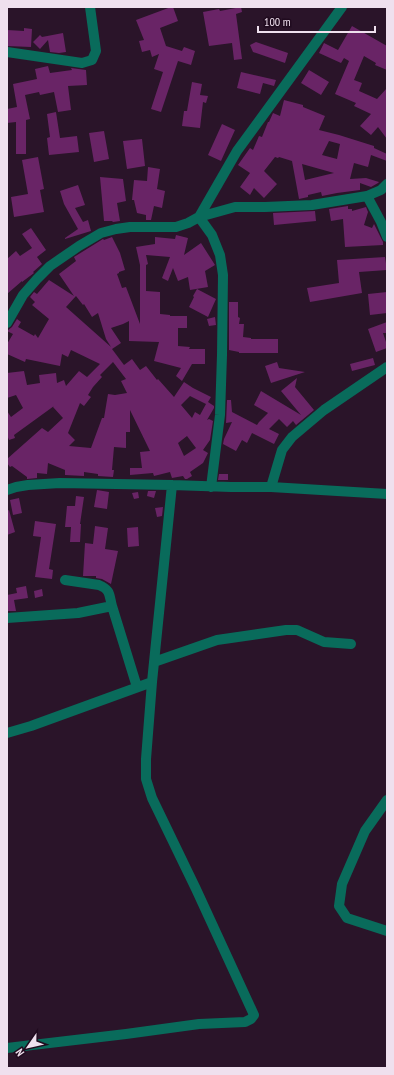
<svg xmlns="http://www.w3.org/2000/svg" width="394" height="1075" font-family="'PT Sans Narrow',sans-serif">
<rect width="100%" height="100%" fill="#2a1429"/>
<!-- building -->
<path fill="#692466" fill-rule="evenodd" d="M171,7H173L178,21L160,28L166,46L182,51L184,47L195,51L191,65L178,61L161,112L151,109L163,72L154,69L159,54L152,57L150,50L142,52L139,41L144,40L136,20Z
M241,7L242,12L236,14L242,59L234,60L232,43L209,46L203,12L219,9L220,11Z
M352,26L387,46V70L375,65L376,63L364,56L354,80L362,83L359,91L377,99L387,88V139L378,127L371,135L360,126L371,114L354,106L356,103L335,94L349,61L344,58L341,63L319,53L324,43L338,50Z
M24,28L32,29L31,47L7,46V30L24,31Z
M63,33L66,52L59,53L50,52L48,40L40,49L33,42L40,35L42,37Z
M256,42L288,53L285,63L253,52L250,45Z
M48,66L50,73L72,70L71,68L86,70L87,85L68,86L71,110L58,112L54,92L40,95L39,92L25,95L30,119L26,120V154H16V122L7,123V109L17,107L13,84L37,79L35,69Z
M309,70L329,82L321,95L301,83Z
M241,72L276,80L274,86L263,83L260,94L237,88Z
M192,82L202,84L200,95L208,96L206,103L203,102L200,128L182,126L184,111H187Z
M284,100L303,105V107L325,116L319,130L339,135L374,146V148L387,154V161L371,155L368,167L354,163L350,179L366,178L379,182L378,183L371,187L360,183V190L337,193L322,196L321,192L308,195V197L299,199L292,161L279,157L278,158L275,157L264,171L277,184L264,198L254,188L250,195L240,187L250,173L238,165L250,148L253,150L259,136L262,137L268,122H269L273,113L280,116ZM329,141L340,144L337,159L322,155ZM302,164L334,173L305,180Z
M56,112L60,138L77,136L79,152L49,155L47,138L50,137L47,114Z
M222,124L235,130L221,161L208,155Z
M104,131L109,159L94,162L89,133Z
M142,139L145,166L127,169L123,141Z
M38,157L44,189L40,190L44,212L14,217L11,197L28,194L22,160Z
M148,167L160,169L157,189L165,191L162,208L154,206L151,220H146V215L137,213L134,200H132L134,180L147,181Z
M100,177L123,179L126,201L117,203L120,221L113,222L112,221H104Z
M78,185L85,205L75,208L83,222L88,220L91,231L65,239V238L78,229L64,204L60,191Z
M348,206V209H352V211L366,207L368,212L364,225L372,228L374,224L383,242V245L345,247L343,219L331,221L329,209Z
M315,211L316,221L274,225L273,213Z
M31,228L46,250L37,257L42,264L33,272L34,273L22,282V281L7,294V259L16,251L20,256L32,248L22,234Z
M176,235L188,238L184,255L201,243L215,265L205,271L208,287L190,290L188,277L178,281L173,268L168,281L162,278L170,257L146,255L148,264L146,265V291L160,292V314L170,315V316H187V328H178V346L190,347L189,349H205V364H192L182,381L176,376L181,368L154,361L159,342L129,341V321L123,324L111,328L121,343L112,349L124,365L132,359L140,370L146,366L157,380L158,379L174,397L184,382L193,388L211,397L208,402L214,406V408L207,420L209,419L213,421L210,440L203,450L208,453L203,463L190,472L192,476L187,479H185L183,476L172,478L170,472L154,476L153,473L130,475V468H142L140,452L150,451L130,410V432H126V448L114,447L112,470H114L113,477L98,476V474L84,472V476L65,475V470L48,463L47,474L37,473V478L27,479V477L12,466L10,467L7,463V459L42,428L48,432L63,418L53,407L54,406L14,435L15,438L9,440L7,435V411L11,417L23,408L16,395L7,398V373L24,371L27,385L40,383L39,375L56,373L57,383L64,380L66,386L79,371L87,377L100,364L71,350L68,357L62,354L60,366L26,359L25,362L7,354V344L13,334L7,331L12,327L17,319L21,322L18,327L34,336L35,334L38,338L49,319L32,305L35,302L30,297L34,292L37,294L49,280L74,296L59,274L76,261L74,257L103,239L104,240L112,237L120,253L125,270L119,272V273L117,274L122,288L126,287L140,324V265L136,247L155,244V237L175,239ZM76,296L83,305L84,304L92,317L98,313L106,339L111,347L66,307ZM113,362L126,379L121,381L127,393L115,395L108,394L104,418H102L91,448L69,446L75,440L68,433L80,403L84,406L91,397L88,395L93,387L102,377L100,375ZM190,396L206,404L200,415L195,412L192,418L181,405ZM187,436L196,448L184,456L178,443Z
M385,257L387,270L359,272L362,293L310,302L307,288L339,283L337,260Z
M197,289L216,299L208,317L189,307L194,297L193,296Z
M387,292V313L370,315L368,294Z
M229,302H238V317L240,318L239,324H244L243,337L251,338V339H278V353H239V352L229,350Z
M215,317L216,325L209,326L207,319Z
M387,322V333H383L387,345V348L376,352L368,329Z
M373,358L375,365L352,371L350,364Z
M277,362L279,368L305,372L271,383L265,366Z
M297,378L295,387L314,410L296,425L293,421L287,427L279,419L269,429L279,434L274,444L252,433L247,443L242,440L236,451L223,444L224,439L232,422L226,423L227,400H231L232,412L257,425L259,422L268,413L254,405L261,391L301,415L281,391Z
M219,474H228V480H218Z
M97,490L109,492L107,509L94,507Z
M148,491H156L154,498L147,496Z
M138,492L139,498L134,499L132,493Z
M76,496L84,497L80,524H81L80,542H70L71,527H65L67,506H75Z
M19,498L22,513L13,515L10,500Z
M163,507L162,516L157,517L155,508Z
M9,510L15,532L7,535V511Z
M35,521L56,524L49,569L53,570L52,579L35,577L41,537L33,536Z
M95,526L108,528L105,549L118,551L111,584L102,579L96,578V576H83L85,543L93,544Z
M138,527L139,546L128,547L127,528Z
M26,586L28,598L14,600L16,611H7V595L17,593L16,588Z
M42,589L43,596L35,598L34,591Z"/>
<g fill="none" stroke-linecap="round" stroke-linejoin="round">
<!-- minor -->
<path stroke="#096b5b" stroke-width="10" d="M7,52L82,63L92,60L96,51L90,7
M367,196L381,222L387,237
M7,323L23,295L37,279L50,266L79,246L101,233L116,229L130,227H176L188,223L199,217L237,151L342,7
M211,487L220,415L222,355L223,275L220,255L212,235L199,217L235,207H265L312,205L367,196L381,190L387,184
M271,487L282,450L292,437L324,410L387,367
M7,490L16,487L28,485L60,483L172,485L231,487H271L387,494
M65,580L99,585C111,590 109,595 112,606
M7,618L78,613L112,606L137,687
M154,662L217,640L286,630H297L324,642L351,644
M7,733L31,726L152,682
M387,800L365,831L342,884L339,906L347,918L387,931
M7,1048L126,1034L199,1024L245,1022L251,1019L254,1015L196,889L152,798L146,779V759L152,682L172,485"/>
</g>
<!-- border -->
<rect width="394" height="1075" fill="none" stroke="#efe0ee" stroke-width="16"/>
<!-- north arrow -->
<g transform="translate(28 1047) rotate(236)" stroke="#200b1f" stroke-width="3" paint-order="stroke">
<path d="M0-3L7 15L0 10L-7 15Z" fill="#efe0ee"/>
<text y="-6" font-size="11" font-weight="bold" text-anchor="middle" fill="#efe0ee">N</text>
</g>
<!-- scale -->
<path d="M258 26v6h117v-6" fill="none" stroke="#efe0ee" stroke-width="2"/>
<text x="264" y="26" font-size="12" fill="#efe0ee" stroke="#200b1f" stroke-width="3" paint-order="stroke">100 m</text>
</svg>
